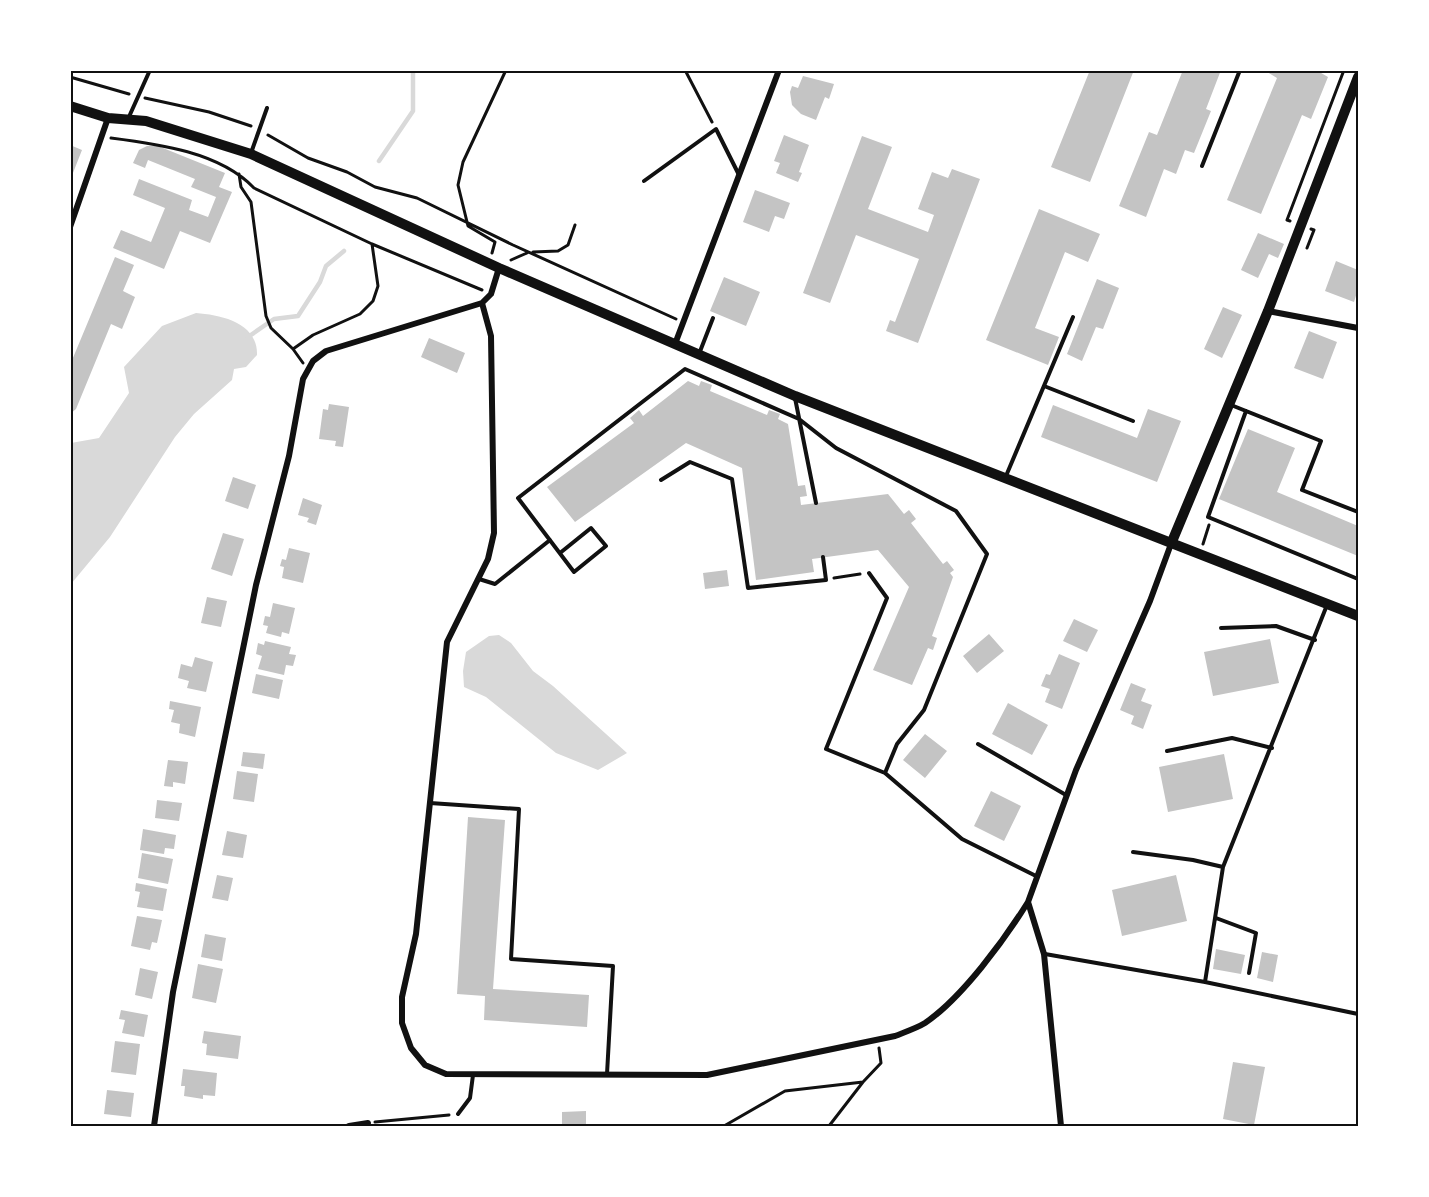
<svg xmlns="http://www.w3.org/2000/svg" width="1429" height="1197" font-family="Manrope,sans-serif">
<rect width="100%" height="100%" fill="#fff"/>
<!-- water -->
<path fill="#d9d9d9" d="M196,313C222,315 258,323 257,355L246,367L234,369L232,380L194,414L175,437L110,537L71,584V443L99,438L129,393L124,367L162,326Z
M499,635L511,643L533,671L553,686L627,753L598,770L556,753L486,697L464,687L463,671L466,652L489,636Z"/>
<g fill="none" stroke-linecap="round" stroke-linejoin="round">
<!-- stream -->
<path stroke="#d9d9d9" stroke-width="4.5" d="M379,161L413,111V70
M248,337L274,319L298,316L320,282L326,266L344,251"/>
</g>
<!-- building -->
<path fill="#c4c4c4" d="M1090,70H1134L1090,182L1051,167Z
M1183,70H1221L1206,109L1211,111L1194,153L1185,150L1176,174L1164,169L1146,217L1119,206L1149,132L1157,135Z
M1264,70H1316L1328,77L1311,119L1302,115L1261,214L1227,200L1277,78Z
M803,76L834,84L829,99L825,97L816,120L801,114L792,105L790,92L792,86L798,88Z
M784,135L809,145L799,172L802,173L798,182L776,173L780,163L774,161Z
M862,136L892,147L868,209L928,232L934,215L918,209L932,172L948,178L952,169L980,179L918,343L886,331L890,320L895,322L919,259L856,235L830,303L803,293Z
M70,145L82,150L71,178H70Z
M147,146H158L225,173L219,187L232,192L210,243L180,231L164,269L113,248L121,230L151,242L165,208L133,195L139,179L192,200L189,210L208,217L216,197L191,187L195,179L148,160L145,168L133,163L139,150Z
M755,190L790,203L784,219L775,216L769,232L743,222Z
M1039,209L1100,234L1088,262L1065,252L1035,328L1059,337L1048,365L986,340Z
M1258,233L1284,244L1278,258L1269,254L1258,278L1241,270Z
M115,257L134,265L123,291L135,297L122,329L111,324L76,409L70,414V365Z
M1336,261L1358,270V289L1354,302L1325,291Z
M724,277L760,292L746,326L710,311Z
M1097,279L1119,288L1103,329L1096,327L1082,361L1067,354Z
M1223,307L1242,315L1222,358L1204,349Z
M1309,331L1337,342L1323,379L1294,368Z
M429,338L465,353L457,373L421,357Z
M688,381L699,386L701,381L712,385L710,391L767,415L769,410L780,414L778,419L788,424L798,486L805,485L807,496L800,497L801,505L888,494L904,514L909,510L916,519L911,523L943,564L947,561L954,570L950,573L953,577L932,636L937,638L933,650L928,648L912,685L873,670L909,587L878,550L812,559L814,572L756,580L742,468L686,443L575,522L547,487L634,423L630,418L639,410L643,416Z
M329,404L349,407L343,447L335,446L336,441L319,439L323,409L328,410Z
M1053,405L1137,438L1148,409L1181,421L1157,482L1041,437Z
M1248,429L1295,448L1277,492L1358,526V556L1219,499Z
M233,477L256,485L248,509L225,501Z
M303,498L322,505L316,525L307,522L309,518L298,515Z
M223,533L244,539L232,576L211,569Z
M289,548L310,553L303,583L282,578L284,567L280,566L282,559L286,560Z
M727,570L729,586L705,589L703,573Z
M207,597L227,601L221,627L201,623Z
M273,603L295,608L289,634L282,632L281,637L266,633L268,626L263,625L265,616L270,617Z
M1074,619L1098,630L1087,652L1063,641Z
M989,634L1004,651L977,673L963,656Z
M1270,639L1279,683L1213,696L1204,652Z
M265,641L291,647L289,654L296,655L293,666L286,665L284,675L258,669L262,656L256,654L258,643L264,645Z
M1059,654L1080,663L1062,709L1045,702L1050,689L1041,686L1046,674L1050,675Z
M195,657L213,662L206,692L187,688L189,681L178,678L181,664L192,667Z
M256,674L283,680L279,699L252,693Z
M1131,683L1146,689L1141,701L1152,705L1143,729L1131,724L1134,716L1120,710Z
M170,701L201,707L195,737L179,733L180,724L171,722L174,710L169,709Z
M1008,703L1048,725L1032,755L992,734Z
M925,734L947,751L925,778L903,760Z
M243,752L265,754L263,769L241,766Z
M1224,754L1233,799L1168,812L1159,767Z
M168,760L188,762L185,784L173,782V787L164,786Z
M237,771L258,774L254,802L233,799Z
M991,791L1021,806L1004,841L974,826Z
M157,800L182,803L179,821L155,818Z
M468,817L505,820L493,989L589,995L587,1027L484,1020L485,996L457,994Z
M143,829L176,835L174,849L165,848L164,854L140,850Z
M227,831L247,835L243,858L222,855Z
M142,853L173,859L168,884L138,878Z
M217,875L233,878L228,901L212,898Z
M1176,875L1187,921L1122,936L1112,890Z
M136,883L167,889L163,911L137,907L140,892L135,891Z
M137,916L162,920L157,943L152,942L150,950L131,946Z
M205,934L226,938L222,961L201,957Z
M1216,949L1245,955L1241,974L1213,969Z
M1262,952L1278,955L1273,982L1257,978Z
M198,964L223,969L216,1003L192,998Z
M140,968L158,972L152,999L135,995Z
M121,1010L148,1015L144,1037L122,1033L125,1020L119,1019Z
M204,1031L241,1036L238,1059L206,1055L207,1044L202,1043Z
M115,1041L140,1044L136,1075L111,1072Z
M1233,1062L1265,1067L1254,1125L1223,1119Z
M183,1069L217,1073L215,1096L203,1095V1099L184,1096L185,1086H181Z
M107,1090L134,1093L131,1117L104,1114Z
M586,1111V1126H562V1112Z"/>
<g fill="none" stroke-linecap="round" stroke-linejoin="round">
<!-- path -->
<path stroke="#111" stroke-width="3" d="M685,70L712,122
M70,77L129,94
M145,98L209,112L251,126
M268,135L308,158L347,172L375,187L417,198L513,245L676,319
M111,138C158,144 220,152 254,188L372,244L482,290
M239,174L241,187L251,202L266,316L271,328L293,349
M1290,221L1287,220L1344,70
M1307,248L1314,230L1311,229
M533,252L558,251L568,245L575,225
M492,253L495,242L468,226L458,185L463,162L506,70
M511,260L527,253
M303,363L293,349L313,335L360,314L373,301L378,286L372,244
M1203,544L1209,525
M834,578L860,574
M375,1122L449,1115
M724,1126L785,1091L863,1082L881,1063L879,1048
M829,1126L863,1082"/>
<!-- service -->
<path stroke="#111" stroke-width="4" d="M128,119L150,70
M251,153L267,108
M1202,166L1240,70
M644,181L716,129L739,175
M699,354L713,318
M1044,386L1133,421
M795,398L816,503
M1231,405L1321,441L1302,490L1358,512
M1246,411L1208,517L1358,579
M1006,476L1073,317
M661,480L690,462L732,479L748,588L826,580L823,557
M560,553L591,528L606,546L574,572L518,498L685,369L799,419L836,448L956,511L987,554L924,710L897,744L885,773L826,749L887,598L869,573
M479,579L495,584L550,540
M1221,628L1276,626L1315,640
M978,744L1066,795
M1167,751L1232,738L1272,748
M885,773L962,839L1036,876
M430,803L519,809L511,959L613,966L607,1074
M1133,852L1193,860L1223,867
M1216,918L1256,933L1249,973
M1045,954L1205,982L1358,1014
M1205,982L1223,867L1327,605
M458,1114L470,1098L473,1075"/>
<!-- minor -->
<path stroke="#111" stroke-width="6" d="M70,227L108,118
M482,303L491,336L494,533L488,559L447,642L416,934L402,997V1023L411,1048L425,1065L446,1074L707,1075L895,1036C905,1032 917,1028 925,1023C962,998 1005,939 1028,902
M1268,311L1358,328
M675,344L779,70
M154,1126L173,992L256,585L289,456L303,379L313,361L326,351L482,303L491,294L499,268
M349,1126L368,1123
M1061,1126L1044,954L1028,902L1076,770L1150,601L1171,544"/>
<!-- tertiary -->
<path stroke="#111" stroke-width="10" d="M70,106L108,118L146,121L251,154L499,268L795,396L1358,616
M1171,544L1268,311L1358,77"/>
</g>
<!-- border -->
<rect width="1429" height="1197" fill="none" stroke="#ffffff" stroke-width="144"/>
<rect x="72" y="72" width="1285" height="1053" fill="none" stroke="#111" stroke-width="2"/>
</svg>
